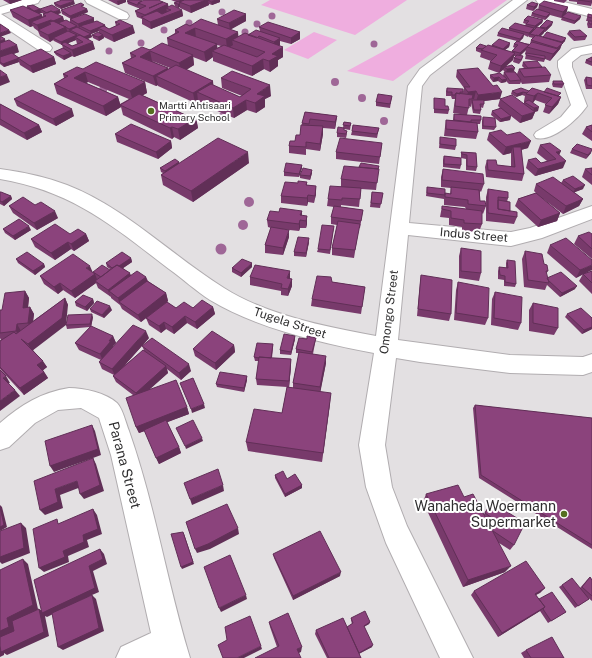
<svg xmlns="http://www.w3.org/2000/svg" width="592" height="658" font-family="'Public Sans',sans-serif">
<rect width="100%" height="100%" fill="#e3e0e2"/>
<!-- green -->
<path fill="#efaedf" d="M270,0H407L355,35L261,5Z
M478,0H507L393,81L347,71Z
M314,32L337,40L308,59L284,50Z"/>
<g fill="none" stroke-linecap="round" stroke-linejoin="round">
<!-- minor casing -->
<g stroke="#b1adb0" stroke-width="2">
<path id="minor" d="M22,0H40L38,3L1,14L50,45L52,48L50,51H40L0,24V7Z
M85,0H100L127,13L129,16L127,19H119L87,3Z
M513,0H527L430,75L422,86L409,223L511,232L530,228L592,206V219L542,238L511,246L408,235L398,340L510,355L583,357L592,354V372L583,375L510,373L420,362L396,358L385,445L392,487L407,526L473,658H440L386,543L366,487L359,445L374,353C321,343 256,328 210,300C196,291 183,279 169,269C113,226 72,191 0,179V169C23,172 46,177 67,185C126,208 171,255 224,288C266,315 327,327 376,336L408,86L420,69Z
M536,0H556L592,9V17L538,3Z
M592,45V53L581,55L572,62V67L587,106C578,119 553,142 536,138L534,135L536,132L561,117L571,105L558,67V61L572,49Z
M69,388C84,388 106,393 117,403C123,409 126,424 129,431C155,505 167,583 190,658H116L121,647L151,633L111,455L99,418L81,408L58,410L35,423L9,447L0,450V423C21,405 42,392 69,388Z"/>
</g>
<!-- minor -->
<use href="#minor" fill="#fff" fill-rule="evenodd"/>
</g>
<!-- trees -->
<g fill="#9f6797">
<circle cx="222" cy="12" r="3.5"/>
<circle cx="272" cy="16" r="3.5"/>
<circle cx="189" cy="23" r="3.5"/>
<circle cx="257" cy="24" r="3.5"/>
<circle cx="164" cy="30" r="3.5"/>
<circle cx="245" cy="32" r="3.5"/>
<circle cx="141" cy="43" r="3.5"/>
<circle cx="374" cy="44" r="3.5"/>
<circle cx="109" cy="51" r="3.5"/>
<circle cx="335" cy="82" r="4"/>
<circle cx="103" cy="90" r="4"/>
<circle cx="362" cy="98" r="4"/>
<circle cx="203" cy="107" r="4"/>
<circle cx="223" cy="116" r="4"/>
<circle cx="384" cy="121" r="4"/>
<circle cx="249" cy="202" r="5"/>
<circle cx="243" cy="225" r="5"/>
<circle cx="221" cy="249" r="5.5"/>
</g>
<!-- wall -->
<path fill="#783a6b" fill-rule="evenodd" d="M3,0H22L10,4Z
M108,0H126V2L118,5Z
M171,0H220V2L212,5L209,4V5L191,13L180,8V7L178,8L175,6L174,3L176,2Z
M554,0H567L564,3L554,1Z
M569,0H592V3L591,6L577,4V2L569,1Z
M127,1H142L163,3L168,4V7L182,10L183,16L151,29L142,24V19L137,17L135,11L139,9V8H138L128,4Z
M54,3L75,4L61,9L55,6Z
M538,4L537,7L533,11L526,9L527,5Z
M539,5L568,7L566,14L561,18L550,15L545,20L531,16L532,13L538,10Z
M27,6L40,9L42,13H39L43,17V14H44L42,13L40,9L61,13L57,14L63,17L64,21L70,23V19H71L62,14L61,10L85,8L87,9L88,12L76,17L94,22L92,23L105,25V27L109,29L116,26L115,22L135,33L114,42L104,37V38L99,41L93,38L92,35L99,33V31L91,34L92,37L88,39L95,49L74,57L72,56L64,60L56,55L54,52L63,48L62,45L54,41L53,40L50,42L40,36L38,31L34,28L33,26L30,27L13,17L10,10L27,8ZM76,40L77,44H78L72,46L68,43Z
M588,14L592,15V28H588L587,24L588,21H586Z
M581,16L580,19L574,24L561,20L562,17Z
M217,19L246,21L230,29L238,37L260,31L259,27L300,32V39L291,44L280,41V45L279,46L283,57L278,60V66L270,72L264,69L252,76L213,61V57L206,62L193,57L194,65L186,70L213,81V86L240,97L242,96L222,88L221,78L271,96L265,99V107L256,113L247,110L234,118L198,103V101L195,103L158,86V85L156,86L125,73L122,63L131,58L130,53L168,46L167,38L175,33V30L190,26L218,25ZM217,45L221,46L217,48ZM152,61L170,68L168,69Z
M524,20H543L542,23L534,29V30L540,28V27L552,25L545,32H544L540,36L565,41L562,44L560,49L550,61L545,59L544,62L525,59L526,54H525L526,50L520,55L523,56L522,60L519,64L513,62L514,58L516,56H514L513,60L506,66L514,71L517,74L519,69L524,68L522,66L523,62L542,67L551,75L549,82L522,84L521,82L520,84H509L506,81V82L501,83L498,81L493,82L490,78V75L503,76L504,72H505L503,70L504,69L499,73L488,69L490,62L491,61L480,57L481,53L476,51V48L486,46H491L492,45L510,43L509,47L505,50L511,52L515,48L513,47L514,44L517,41L497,36L498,33L509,30V28L525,25L526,24L523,23ZM524,35L528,37L529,35V37L533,38L531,40L530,44L519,42L523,38Z
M569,31L587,36L585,40L574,41L567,34Z
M0,51L19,52L13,54L19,58L54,57L56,64L33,73L20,65L19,62L4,67L0,64Z
M592,57V66L585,63L586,60Z
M83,69L145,82L147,93L142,95L190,117L196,118L198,128L180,140L174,137L172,139L123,115L121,107L106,116L57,94L54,84L64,78L63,74ZM88,82L129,99L120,104L118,97L86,83Z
M457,70L500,99L524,104V102L525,101H524L525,96L522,95L516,97L511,94L512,91H529L561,97L558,104L549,114L543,112L546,104L535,100L533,103L538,111L535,112L532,119L520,123L511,116L510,120L500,122L491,115L492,111L501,109L498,106L500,99L484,101V104L483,108L480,107L481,110L480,114L473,113L471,103V107L469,106L467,115L481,120L480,124H477L478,132L476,139L444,136L445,127L446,120H453L454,114H460L453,113L455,99H452L451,96H446V91L447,88L463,92L464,88L456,77Z
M586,77L592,78V89H586L584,80Z
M553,81L564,84L562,88L553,87L552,84Z
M392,96L390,108L376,106V102Z
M434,98L445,106L449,110L448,114L434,113Z
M14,99L74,116L56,126L17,106Z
M0,104L39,125L42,132L27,140L0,125Z
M305,112L337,116L336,123L335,129L323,128V134L320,151L306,149V155L289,153V146L295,141L300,135L302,123Z
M483,117L496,127L494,130L482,129V121Z
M344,122L351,123L350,130L344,129V130L347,134L346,138L337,137V133L343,128Z
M592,125V141L582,134L586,127Z
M379,128L377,138L351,135L352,131Z
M489,133L507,135L528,148L521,150L524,174L522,181L486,177L485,167L487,160L497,165L511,167V153L503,155L487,140Z
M115,134L171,141L172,148L158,159L117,142Z
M440,137L456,146L455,150L439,148Z
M382,143L379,164L336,159V152Z
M540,145L559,155L563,168L535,176L526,168L528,160L541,163L547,161L537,153Z
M572,149L591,153L586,159L570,153Z
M461,152L476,153L477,167L476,171L466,170V159L461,158V165L460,169L443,167V160L444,156L461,158Z
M179,162V163H249L193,202L163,185L161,175L163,173L161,172L160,168Z
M302,165V168L299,177L284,176V172Z
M379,166L376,190L361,189L359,207L341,205V207L363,210L360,228H359L354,258L332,255V248L337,225L331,224V217L334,207L327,206L328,199L341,186V179L359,167Z
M592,168V185L582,177L585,169Z
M443,169L484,184L481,192L480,191V201L486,206L483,214L482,213V224L479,232L462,231V227L449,225V218L440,217L442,206L466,209L465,207L444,205V199L426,196L427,187L445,193L450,194L451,188L441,187V177Z
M312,170V173L310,180L300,178V175Z
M563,180L583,189L574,192L583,199L579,206L563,214L538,195L560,213L557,221L538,227L515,206L518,199L536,193L534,191L536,184L561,183Z
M307,182V185L316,186V194L314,203L308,202L307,206L281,203V196L298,183Z
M488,189L508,198L507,202L510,211L517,217L514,224L486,221V197Z
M0,192L11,196L12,199L4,206L0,204Z
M372,192L383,193L380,208L370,207Z
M35,205L58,218L37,230L13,213L9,206Z
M302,211V216H307V224L306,228H300L299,231L280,229L289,237L283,255L265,253V245L271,228L268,227L267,220L279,212Z
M334,226L330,254L317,252L318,249Z
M3,229L31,230L15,240L5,233Z
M70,234H86L89,241L74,251L71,249L55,260L35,247L31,239Z
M592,234V259L574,244L578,236Z
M309,242L306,257L294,256V252Z
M550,245L587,273L592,271V294L579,281L583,274L576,278L547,253Z
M461,248L481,273L479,281L459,278V256Z
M525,251L544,264L548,271L546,274L547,278L575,289L560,297L547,285L545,290L524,287L522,259Z
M131,258L132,262L123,268L131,275L146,277L148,281L166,293L168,301L167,302L176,308L213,307L215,314L197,329L187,323L174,334L166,329L161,333L149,325L146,318L141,322L122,309L120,305L111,298V297L98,288L96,283L75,298L63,290L58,294L44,284L40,276L92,273L94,274L93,272L110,270V269L107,267L106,263Z
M16,259L44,264L45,267L35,275L18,263Z
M507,260L516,284L515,287L504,286V280L498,279V271L499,267L506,268V263Z
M252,267L241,277L232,272V268Z
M421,275L451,314L449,321L417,316L420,283Z
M250,277L292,279V286L288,296L281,295V291L250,285Z
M332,282L365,287L361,314L311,306L312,299Z
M458,282L488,318L485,325L454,320L456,290Z
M25,291L29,298L28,308L30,307L34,314L33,321L65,298L68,305L33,350L47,367L43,370L48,378L24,395L0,369V341L1,340L0,338V310H2Z
M495,292L521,323L518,330L491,325L492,299Z
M93,299L94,303L87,311L76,306L75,302Z
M533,303L558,328L554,335L529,331V310Z
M90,309L112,310L104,318L91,312Z
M567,314L592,318V329L582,334L565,317Z
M93,317L91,327L113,336L116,343L113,346V347L149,338L125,365L144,350L142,346L191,371L181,380L167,369L168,373L149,389L187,407L189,414L167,422L179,447L181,453L159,464L145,431L139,433L136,427L133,395L116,382L113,376L114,375L102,369L99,362L101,360L79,350L75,343L90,327L67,329L66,325Z
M316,338L313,354L326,363L320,392L330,403L322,462L248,451L246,442L282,413L287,387L257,385L256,379L259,361H255L254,357L273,344V348L272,358L291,359V366L289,387L293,388V383L299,353H296V349L307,339Z
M295,339L291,355L280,354V350Z
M234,345L235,352L216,370L195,356L193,349Z
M247,376V380L244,392L217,387L216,384Z
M475,405L592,418V549L479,478L473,408Z
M275,475L287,479L302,485V488L285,497L275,478Z
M426,494L464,497L484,514L491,502L514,545L510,550L499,543L505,572L463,587L423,502Z
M273,554L340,576L293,600L274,558Z
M590,577L592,580V601L586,596L589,599L575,608L559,587L562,585L580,588L587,580Z
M545,588L536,595L539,599L566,612L548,623L540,611L498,637L471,595L474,591Z
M351,618L370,622L369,624L364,627L372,647L359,654L361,658H327L315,634L316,630L347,627L352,624L351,620Z
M269,622L301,652L277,647L270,627Z
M526,650L564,658H524L521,653Z"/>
<!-- shaded-wall -->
<path fill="#612f57" d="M9,0H22L10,4Z
M121,0H126V2L118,5L117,1Z
M206,0H208L209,5L191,13L190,6Z
M216,0H220V2L212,5L211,2Z
M74,1L75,4L61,9L60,6Z
M163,2V6L168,4L169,9L166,8L167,12L147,20L145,15L149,8Z
M178,4H180V7L178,8Z
M538,4L537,7L533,11L534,7Z
M568,7L566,14L561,18L563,12Z
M40,9L42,13L35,15L34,11Z
M87,9L88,12L71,19L70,16Z
M60,10L61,13L50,17L49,13Z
M182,10L183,16L151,29L150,22Z
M550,13L549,16L545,20L546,17Z
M246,14V21L230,30L229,23Z
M42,15L44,21L31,22L33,26L30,27L28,20Z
M581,16L580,19L574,24L575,21Z
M63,17L65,24L61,25L53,21Z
M94,18V22L82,27L80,26V27L79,28L78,24Z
M51,20L53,26L48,23L50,27L39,30L37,25Z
M543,20L542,23L534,29L533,31L530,34L528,37L529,33L534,28L535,26Z
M553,22L552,25L545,32L546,28Z
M105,25L106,28H98L99,31L91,34L90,31Z
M77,26L78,30H70L71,33H70L69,29Z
M133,26L135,33L114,42L112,35Z
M66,27L68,34L53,38V40L50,42L48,35Z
M195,28L196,38L185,33Z
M545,29L544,33L537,40L538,36Z
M9,30L11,33L0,37V33Z
M238,32L239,42L232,40L233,45L227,49L226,39Z
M300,32V39L291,44V38Z
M91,34L92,37L84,40L83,37Z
M524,34L523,38L519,42L520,39Z
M77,35L78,39L75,37L76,40L64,45L62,44L61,42Z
M103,35L104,38L99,41L98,37Z
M280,38V45L274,49V42Z
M566,38L565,41L562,44L560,49L550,61L553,54L557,50L561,43Z
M5,39L6,43L0,45V41Z
M93,42L95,49L74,57L72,50Z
M510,43L509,47L502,52L503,49Z
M217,44L218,53L212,51L213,57L206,62L204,52Z
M17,45L19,52L0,59V51Z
M283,47V57L278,60V66L270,72L269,61L272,54Z
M527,47L526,50L519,57L520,53Z
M150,51L152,61L140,57Z
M71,53L72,56L64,60L63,56Z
M515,53L513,60L505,67H504V69L499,73L501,66Z
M193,55L194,65L181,73L179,63Z
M54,57L56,64L33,73L30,66Z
M18,58L19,62L4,67L3,64Z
M263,59L264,69L252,76V66Z
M168,68L170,78L156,76L158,85L156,86L153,76Z
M515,68L514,71L506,73L507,69Z
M85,72L88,82L77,88L74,78Z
M7,75L10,82L0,86V77Z
M499,77L498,81L493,82L494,78Z
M507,79L506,82L501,83L502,80Z
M213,81L214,92H197L198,101L195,103L193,93Z
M145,82L147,93L133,101L130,91Z
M270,85L271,96L265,99V107L256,113L255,103L257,94Z
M476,91L474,99H466L468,92Z
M502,92L500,99L476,102L478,95Z
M523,92L522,95L516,97L517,94Z
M538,93L535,100L532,104L534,96Z
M118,97L121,107L106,116L103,106Z
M561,97L558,104L549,114L552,107Z
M246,100L247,110L234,118L233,108Z
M539,107L538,111L533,112L534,108Z
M72,109L74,116L56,126L53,119Z
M535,112L532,119L520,123L522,116Z
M337,116L336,123L335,129V122Z
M511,116L510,120L500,122L501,119Z
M196,118L198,128L180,140L178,129Z
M39,125L42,132L27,140L24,133Z
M323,126V134L320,151V144Z
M172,127L174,137L172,139L170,128Z
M171,141L172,148L158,159L156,152Z
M531,141L528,148L513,152V147L511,153L503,155L506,147Z
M592,150L591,153L586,159L588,155Z
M561,151L558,158L556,152Z
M248,152L249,163L193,202L191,191Z
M566,161L563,168L535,176L538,169Z
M179,162L180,165L166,175L165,171Z
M302,165V168L299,177V174Z
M312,170V173L310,180V176Z
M585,185L583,189L573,193L575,189Z
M316,186V194L314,203L315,196Z
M308,195V202L307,206V198Z
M11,196L12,199L4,206L2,202Z
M583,199L579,206L563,214L566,206Z
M55,211L58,218L37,230L34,223Z
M302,211V218L300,220V228L299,231V224L300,215Z
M560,213L557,221L538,227L541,220Z
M307,216V224L306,228V221Z
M29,226L31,230L15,240L13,236Z
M289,230V237L283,255V248Z
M86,234L89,241L74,251L71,244Z
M309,238V242L306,257V253Z
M68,242L71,249L55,260L51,253Z
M131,258L132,262L116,273L114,269Z
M252,263V267L241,277V273Z
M44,264L45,267L35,275L33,271Z
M592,265V270L576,278L580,270Z
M90,266L93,273L86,268Z
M290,271V278L288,285L287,278Z
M130,273L132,280L109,291L110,297L108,290Z
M95,274L98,282L95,281L96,283L75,298L71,291Z
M146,277L148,284L119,302L118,298Z
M292,279V286L288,296V289Z
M60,283L63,290L58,294L54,287Z
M577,286L575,289L560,297L562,293Z
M25,291L29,298L27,315L23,308Z
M166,293L168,301L141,322L138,315Z
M65,298L68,305L66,325L32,351L28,344Z
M93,299L94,303L87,311L85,307Z
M110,306L112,310L104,318L102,315Z
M30,307L34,314L32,330L28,323Z
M213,307L215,314L197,329L195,322Z
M92,314L93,317L91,327L90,324Z
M185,316L187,323L174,334L172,327Z
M164,322L166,329L161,333L159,326Z
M17,324L21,331L20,338L16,331Z
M592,327V329L582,334L584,330Z
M146,331L149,338L115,376L112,369Z
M113,336L116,343L113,346V348L103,361L100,354L109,341Z
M295,336V339L291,355V352Z
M234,345L235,352L216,370L215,363Z
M326,356V363L320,394V387Z
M291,359V366L289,388V381Z
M43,361L47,367L41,372L37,365Z
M189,364L191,371L181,380L179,373Z
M166,366L168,373L138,400L136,393Z
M44,372L48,378L24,395L20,388Z
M6,376L10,383L7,384L3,378Z
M247,376V380L244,392V388Z
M15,390L20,396L0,411V401Z
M331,393L330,403L322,462L323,453Z
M204,404L205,408L192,413L191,409Z
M187,407L189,414L139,433L136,427Z
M92,425L95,431L101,455L93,458L96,464L104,491L84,499L80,494L93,458L54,472L50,466Z
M202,438L203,441L186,449L185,446Z
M179,447L181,453L159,464L156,458Z
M77,481L81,487L60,495L63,508L45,515L40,510L55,489Z
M223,485L224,491L192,505L190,499Z
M302,485V488L285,497V494Z
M0,505L2,507L7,527L0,531Z
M93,509L97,515L102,534L87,540L89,547L68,556L69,562L44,572L39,568L63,551L83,535Z
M21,523L26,528L30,553L2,564L0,562V557Z
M238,528L239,534L210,549L197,553L195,549Z
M184,534L194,564L182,569L181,567Z
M100,549L104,554L107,564L93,571L99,592L92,595L96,599L104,631L63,650L58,647L92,595L47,617L45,616L49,636L7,655L4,653V655L0,657V631L7,618L23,559L28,564L38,609L15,630L3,651L39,609L44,612L89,566Z
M511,566L505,572L463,587L468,580Z
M341,572L340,576L293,600V596Z
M545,588L540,593L530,598L535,594Z
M246,595L247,599L221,612L219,608Z
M545,607L540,611L498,637L502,633Z
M370,622L369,624L363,627L364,626Z
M373,645L372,647L358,654L359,653Z
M261,646L262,649L244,658H237Z
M302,647L301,652L297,654V649Z"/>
<!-- building -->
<path fill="#8b437c" stroke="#612f57" d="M62,0H72L74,1L60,6L54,3Z
M129,0H140L142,1L138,3V5H137L127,1Z
M144,0H158L163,2L149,8H150L163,2L168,4L145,15L135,11L146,6L138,3Z
M182,0H184L179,2L180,4H178L174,3Z
M184,0H206L190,6L179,2Z
M208,0H216L211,2Z
M578,0H592V2Z
M544,1L568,7L563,12L539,5Z
M532,2L538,4L534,7L527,5Z
M81,3L84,5L81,6L87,9L70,16L61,10Z
M33,5L40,9L34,11L27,6Z
M52,5L60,10L53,12L51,11L47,13L40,9Z
M172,5L182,10L150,22L141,17L157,11L162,14L171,10L166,8Z
M23,6L42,15L28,20L10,10Z
M537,9L550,13L546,17L532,13Z
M234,10L246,14L229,23L217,19Z
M51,11L63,17L53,21L66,27L48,35L38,30L51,24L48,23L53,21L51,20L37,25L31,22L46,16L43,14Z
M568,12L581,16L575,21L562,17Z
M85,14L94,18L78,24L70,19Z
M588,14L592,15V18L588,17Z
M528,16L543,20L535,26L526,24L529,21L524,20Z
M201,19L238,32L226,39L195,28L185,33L217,44L204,52L167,38L179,32L175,30L186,24L190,26Z
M66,20L77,26L69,29L58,23Z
M120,20L133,26L112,35L98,28L104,26L109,29L120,24L115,22Z
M547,20L553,22L546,28L540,27Z
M97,21L105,25L90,31L80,26Z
M588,21H592V24H590Z
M268,22L300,32L291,38L259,27Z
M515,23L534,28L529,33L509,28Z
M0,24L9,30L0,33Z
M77,27L91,34L84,37L70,30Z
M537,27L545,29L538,36L530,34Z
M502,28L524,34L520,39L498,33Z
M256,30L280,38L274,42L259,36L257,38L248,35Z
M580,30L587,36L575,37L569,31Z
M68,31L77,35L61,42L53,38Z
M98,32L103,35L98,37L92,35Z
M547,32L566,38L562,42L543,37Z
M245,33L283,47L272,54L278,56L269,61L263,59L252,66L212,51L224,45L257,57L265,52L232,40Z
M80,35L93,42L72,50L61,44L65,42L72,46L83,42L75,37Z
M536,35L563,43L557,48L531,40Z
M0,36L5,39L0,41Z
M499,39L510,43L503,49L492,45Z
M9,40L17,45L0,51V43Z
M517,41L529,45L520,53L512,51L518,45L514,44Z
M532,42L558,49L553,54L527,47Z
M162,43L193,55L179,63L150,51L140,57L168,68L153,76L122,63L136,56L130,53L142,47L150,50Z
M480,44L486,46L483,49L476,48Z
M488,45L515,53L501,66L490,62L497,55L481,50Z
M63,48L71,53L63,56L54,52Z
M41,49L54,57L30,66L18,58Z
M12,53L19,58L3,64L0,62V57Z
M526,53L545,56V59L526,55Z
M517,55L523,56L521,60L514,58Z
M592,57V62L586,60Z
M537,61L542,67L528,68L523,62Z
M96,62L145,82L130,91L85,72L74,78L118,97L103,106L54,84L68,76L63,74L77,67L83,69Z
M176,65L213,81L193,93L156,76Z
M512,65L515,68L507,69L504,67Z
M545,67L551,75L524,77L519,69Z
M478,68L493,86L497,85L502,92L478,95L476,91L468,92L464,87H470L457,70Z
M0,70L7,75L0,77Z
M232,71L270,85L257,94L265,96L255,103L246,100L233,108L197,92L211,84L240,97L251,89L221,78Z
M504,72H515L521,80L510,81Z
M500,73L507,79L502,80L499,77L494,78L490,75Z
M586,77L592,78V86L587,85Z
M553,81H562L564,84H554Z
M447,88L463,89V92H460V94L456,93L455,95H452V92H447Z
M521,88L529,91L527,93L523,92L517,94L512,91Z
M532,88L561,97L552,107L545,105L552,98L538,93L534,96L526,94Z
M547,88L561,93L558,96L544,92Z
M32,90L72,109L53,119L14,99Z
M456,93L473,95L472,99H469V108L455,106Z
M139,94L190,117L191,116L196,118L178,129L172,127L170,128L120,105Z
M378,94L392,96L390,104L376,102Z
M512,95L535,112L522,116L500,99Z
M434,98L445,99V106H448L449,110L434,109Z
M472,100H484V104H480L481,110H474Z
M529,100L539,107L534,108L524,102Z
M0,104L39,125L24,133L0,119Z
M501,108L511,116L501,119L492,111Z
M305,112L337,116L335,122L310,119L309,124L302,123Z
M454,114L481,116V120H471V122L454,120Z
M483,117L495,118L496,127L483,126Z
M446,120L477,123L478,132L446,129Z
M344,122L351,123L350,126L343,125Z
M131,124L171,141L156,152L115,134Z
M301,125L323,126L320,144L306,142V147L289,146L290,141H295L296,135H300Z
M353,125L379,128L377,134L352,131Z
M592,125V132L586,127Z
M338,127L344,128V130L347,131L346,134L337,133Z
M501,130L507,135L520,132L531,141L506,147L489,133Z
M440,137L456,139V146L440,144Z
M218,138L248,152L191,191L161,175Z
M340,138L382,143L380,157L336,152Z
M550,143L561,151L556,152L566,161L538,169L528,160L536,158L541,163L556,159L540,145Z
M577,144L592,149V150L588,155L572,149Z
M513,147H521L524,174L488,170L487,160H496L497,165L515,167Z
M461,152L476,153L477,167L467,166V155L462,154Z
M444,156L461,158V165L444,164Z
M175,159L179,162L165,171L160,168Z
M286,163L302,165L299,174L284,172Z
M361,163L379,166L378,169L359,167Z
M344,166L379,169L377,183L341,179Z
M303,168L312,170L310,176L300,175Z
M592,168V175L585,169Z
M443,169L483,174L484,184L442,180Z
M573,176L585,185L575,189L563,180Z
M553,177L583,199L566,206L536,184Z
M298,181L307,182L306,185L316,186L315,196L308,195L307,198L281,196L285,182L298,183Z
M330,186L361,188L360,199L342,198V200L328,199Z
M427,187L445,189V195L427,193Z
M451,187L479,190L480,201H485L486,206L468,204V200L445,197V193L451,194Z
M488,189L508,192V198L498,197V209L517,212V217L488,213Z
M0,192H1L11,196L2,202L0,201Z
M372,192L383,193L381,204L371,203Z
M536,193L560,213L541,220L518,199Z
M23,197L35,205L41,202L55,211L34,223L9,206Z
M498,200L510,202V211L498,209Z
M334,206L363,210L361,221L331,217Z
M442,206L482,211V224L464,223V220L451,218V211L442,209Z
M280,208L302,211L300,215L307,216L306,221L300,220L299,224L267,220L270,211L279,212Z
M19,219L29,226L13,236L3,229Z
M338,221L360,224L355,250L332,248Z
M55,224L70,234L78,229L86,234L71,244L68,242L51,253L31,239Z
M322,225L334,226L330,250L318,249Z
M271,227L289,230L283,248L265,245Z
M589,232L592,234V249L578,236Z
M298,237L309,238L306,253L294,252Z
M566,238L592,260V265L580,270L550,245Z
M461,248L481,251V273L461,271Z
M525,251L542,254L544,264L547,265L548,271H546L549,283L528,280Z
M27,252L44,264L33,271L16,259Z
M122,252L131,258L119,266L117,265L112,268L106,263Z
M73,254L90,266L86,268L95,274L71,291L60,283L54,287L40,276Z
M242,259L252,263L241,273L232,268Z
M507,260L515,261L516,284L505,282V276L500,275L499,267L508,268Z
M102,265L110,270L101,277L93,272Z
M117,265L130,273L108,290L95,281Z
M255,265L290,271L287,278L292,279L288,289L281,288L282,284L250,277Z
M137,271L146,277L118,298L109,291Z
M592,271V283L583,274Z
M561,272L577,286L562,293L548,280L547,278Z
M421,275L452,280L451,314L418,309Z
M317,276L331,277L332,282L365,287L362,307L312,299Z
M147,281L166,293L138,315L119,302Z
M458,282L489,288L488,318L456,313Z
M25,291L23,308L30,307L28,323L17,324L16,331L0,333V310H2L5,293Z
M495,292L522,297L521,323L494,318Z
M83,295L93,299L85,307L75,302Z
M65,298L62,318L28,344L21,339L43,361L37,365L44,372L20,388L0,367V341L14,332L16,334Z
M202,300L213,307L195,322L185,316L172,327L164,322L159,326L146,318L167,302L176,308L184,302L193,308Z
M97,301L110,306L102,315L90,309Z
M533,303L558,308V328L533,323Z
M581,308L592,318V327L584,330L567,314Z
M92,314L90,324L66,325L68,315Z
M133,325L146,331L112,369L99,362Z
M91,326L113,336L109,341H111L100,354L75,343Z
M212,331L234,345L215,363L193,349Z
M284,334L295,336L291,352L280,350Z
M307,336L316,338L312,352L296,349L299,338L307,339Z
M152,338L189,364L179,373L142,346Z
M257,343L273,344L271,358L259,357V358L254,357Z
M143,350L166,366L136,393L113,376Z
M299,352L326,356L320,387L293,383Z
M259,357L291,359L289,381L256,379Z
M0,370L6,376L3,378L15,390L0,401Z
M220,372L247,376L244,388L216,384Z
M193,378L204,404L191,409L180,383Z
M176,380L187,407L136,427L126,398Z
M287,387L331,393L323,453L246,442L254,409L282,413Z
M475,405L592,418V545L481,475Z
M166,420L179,447L156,458L144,430Z
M193,420L202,438L185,446L176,428Z
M92,425L98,449L50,466L45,441Z
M93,458L100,485L80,494L77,481L55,489L58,502L40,510L34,481Z
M218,469L223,485L190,499L184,483Z
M283,471L287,479L295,474L302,485L285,494L275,475Z
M458,485L464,497L473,494L511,566L468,580L426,494Z
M491,502L525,523L514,545L493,531L491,528L495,520L485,513Z
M227,504L238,528L208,544L195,549L186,522Z
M0,507L4,525L0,527Z
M93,509L98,529L83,535L84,542L63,551L65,557L39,568L33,529L57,519L58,524Z
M21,523L24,548L0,557V531Z
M320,531L341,572L293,596L273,554Z
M183,532L193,562L181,567L171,534Z
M100,549L103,559L89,566L95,588L42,613L34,580Z
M230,555L246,595L219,608L204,567Z
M23,559L33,605L7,618L9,627L0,631V570Z
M526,561L545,588L535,594L545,607L502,633L474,591Z
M590,577L592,580V596L582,587Z
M572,578L589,599L578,606L562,585Z
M552,592L566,612L551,621L543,609L545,607L539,599Z
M92,595L99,628L58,647L52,613Z
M39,609L44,632L1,652L0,646V637L14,631L12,621Z
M365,611L370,622L364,626L373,645L359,653L347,627L353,623L351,618Z
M288,613L302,647L297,649L301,658H255L279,646L269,622Z
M250,616L261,646L237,658H223L218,645L227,640L225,627Z
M343,618L361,658H329L316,630Z
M552,637L564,658H531L526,650Z"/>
<!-- markers -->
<g fill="#566f21" stroke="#fff" stroke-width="1.5">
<circle cx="151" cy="111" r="4"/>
<circle cx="564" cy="514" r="4"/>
</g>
<g text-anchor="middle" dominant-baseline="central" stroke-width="4" stroke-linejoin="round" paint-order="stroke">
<!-- far-poi labels -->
<g font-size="10" fill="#2f2e2f" stroke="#fff" text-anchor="start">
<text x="159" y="105">Martti Ahtisaari<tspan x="159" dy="12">Primary School</tspan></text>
</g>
<!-- street labels -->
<g font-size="12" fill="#2f2e2f" stroke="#fff">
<text transform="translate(474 235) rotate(5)">Indus Street</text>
<text transform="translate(389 312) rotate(-83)">Omongo Street</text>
<text transform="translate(290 323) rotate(18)">Tugela Street</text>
</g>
<!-- near-street labels -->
<g font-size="14" fill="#2f2e2f" stroke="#fff">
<text transform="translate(125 465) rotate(75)">Parana Street</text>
</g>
<!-- near-poi labels -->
<g font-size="14" fill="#2f2e2f" stroke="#fff" text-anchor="end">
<text x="556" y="506">Wanaheda Woermann<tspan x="556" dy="16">Supermarket</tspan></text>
</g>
</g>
</svg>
